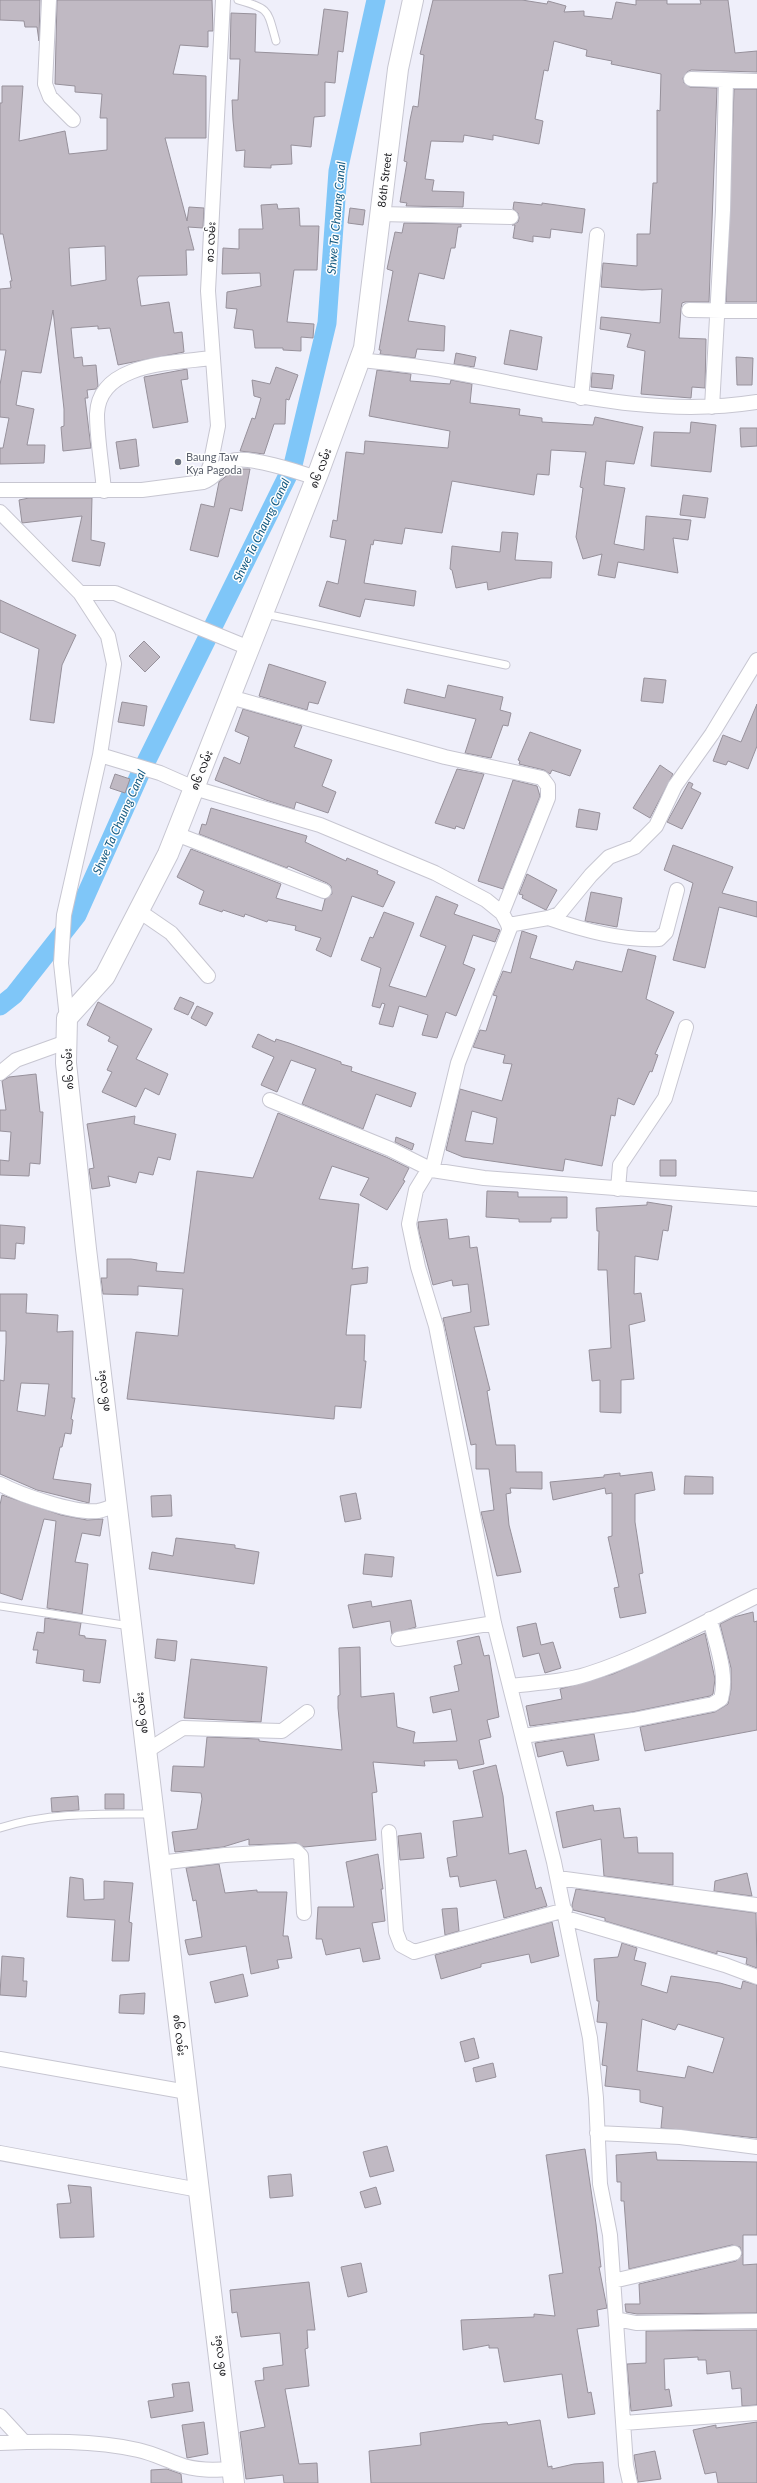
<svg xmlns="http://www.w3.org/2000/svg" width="757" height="2483" font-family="Lato,'Noto Sans Myanmar',sans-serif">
<rect width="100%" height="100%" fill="#efeffa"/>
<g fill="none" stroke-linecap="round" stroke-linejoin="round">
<!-- canal -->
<path stroke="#7fc6f8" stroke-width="19" d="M0,1006L14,995L77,915L140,774L293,465L327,323L338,171L376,0"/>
</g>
<!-- building -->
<path fill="#c0b9c3" stroke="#97919b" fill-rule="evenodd" d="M0,0H40L39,41L37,27H25L24,21L0,20Z
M57,0H212L213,31H208V47L180,45L173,74L206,76V138H165L187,221L189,207L204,208L203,228L188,227L194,250H186L187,275L139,276L137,279L141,306L169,302L174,333L182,332L184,352L118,365L110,328L98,329V326L71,328L74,358L82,357L83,366L96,365L98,386L96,389L87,390L88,398H85L91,448L63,451L61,427L64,426V409L53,310L41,373L22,371L16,405L34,409L27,445H45L44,463L0,464V448H3L9,418L0,417V385L6,350H0V289L11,288L10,281H12L3,234H0V103H2V86H23L19,141L65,131L69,154L107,150V118H100L102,94L75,92V86L55,84ZM105,246L106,280L71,286L69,248Z
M433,0H522L547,4L548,1L566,6L564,12L584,11V16L612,19L616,2L636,5V0H667V4H701L700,0H728L735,53L757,51V72L691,70L687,72L683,78L684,83L690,87L717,88L709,302H685L682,303L681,309L679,338L706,339L705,388L692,387L691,398L641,394L645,351L627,347L631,334L600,329L601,317L660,323L662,289L642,290L601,287L603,263L637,266V234H650L653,183H657V110L660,111L661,74L611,64L612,61L586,56L587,50L554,41L548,71L544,70L535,119L543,121L539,144L493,135V140L464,135L463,142L431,141L425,179L434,180L432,191L464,192L463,207L406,206L407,203L400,202L407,162L404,161L410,120L413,106L418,107L424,55L420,54Z
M324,9L348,12L343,52L338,51L335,83L325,82V116L314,117L311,147L291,145L292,164L271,165V168L244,167L245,150L236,151L233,120L232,100H238L240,59H230L231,13L256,14L255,52L318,55Z
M734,89H757V302H726Z
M514,202L542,205V203L585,209L582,233L551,229L550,238L533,236V242L513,238L515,225H512L518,222L519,218L518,213L513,209Z
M277,204L278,209L299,208L300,226H319L317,270H294L287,322L314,324L313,338L301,337V351L283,350V348H255L253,330L234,328L237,309L226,308L227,292L261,286L260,273L222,274L223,248L239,249V229H263L261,205Z
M350,208L365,210L363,225L348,223Z
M404,223L461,224V227H458L455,248H451L444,279L419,273L408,321L445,326L444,351L417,349L415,358L380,354L381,350H379L393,271L387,269L395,232L402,233Z
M510,330L542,337L537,370L504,364Z
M456,353L476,357L474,367L454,364Z
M736,357L753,358L752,385H737Z
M276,367L298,375L289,400L286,399L285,424H274L264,454L240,451L252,418L255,419L261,398L254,396L252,380L270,384Z
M187,369L188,379L181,380L188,422L153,428L144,377Z
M377,370L411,374L410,381L450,384L451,380L472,384L470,403L520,409L519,415L542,418V422L593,425L595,417L643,427L634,464L606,461L604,485L625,488L614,544L644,550L646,516L691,520L688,540L673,538L678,573L618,562L615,578L598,575L602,554L583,559L576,537L583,488L580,487L586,452L551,450L549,475L537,474L534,495L452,481L442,533L405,528L402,544L374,540L373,545L371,544L364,583L416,591L414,606L365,599L360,617L319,606L327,581L338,584L346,540L330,537L333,520L337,521L346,452L364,454L365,441L448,448L450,431L369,416Z
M592,373L614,375L612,389L591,387Z
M691,422L716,425L711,472L651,466L654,432L690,433Z
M740,428H757V446L741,447Z
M136,439L139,466L120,469L116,442Z
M235,469H250L242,511L230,508L218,557L190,550L201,504L214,507L219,482Z
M683,495L708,498L705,518L680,515Z
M29,498H92L91,540L105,543L100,566L72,561L82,516L22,523L19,500Z
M502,532L518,533L515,560L552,562L551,578H541L488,590L487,582L456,588L452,570L450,569L452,546L500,552Z
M0,600L76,635L62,665L54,723L30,720L39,649L0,632Z
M144,641L160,657L145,672L129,656Z
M269,664L326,682L318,704L309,702L307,710L259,696Z
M644,678L666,680L663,703L641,701Z
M448,685L503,697L500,710L511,713L508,726L503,725L491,758L465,753L476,719L404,703L407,689L445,698Z
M122,702L147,706L144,726L118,722Z
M757,704V746L748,769L728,761L726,765L713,761L723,735L741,742Z
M243,709L302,726L294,747L332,760L322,786L336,792L328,813L296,802L294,809L266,800L215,780L224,757L240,764L249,737L235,731Z
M530,732L581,750L570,776L552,770L550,774L544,770L519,764L520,761L518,760Z
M660,765L673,774L650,818L633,808Z
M457,769L484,774L464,829L456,826L455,829L435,823Z
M115,774L130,779L125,793L110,788Z
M513,780L537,786L540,796L503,889L478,881Z
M689,782L693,784L691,788L701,793L682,829L667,822Z
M211,808L307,836L305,842L346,861L347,858L378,871L377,874L395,882L383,907L352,896L331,957L316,950L321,938L295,930L296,926L268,920L267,922L245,914L244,917L223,910L222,912L199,904L204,891L177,877L191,849L281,884L276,898L322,911L325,899L332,894L331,886L327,883L288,866L287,868L199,834L202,824L206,825Z
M579,809L600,813L597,830L576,827Z
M673,845L733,867L722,893L757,902V917L719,907L705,968L673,960L693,883L664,870Z
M527,874L557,890L546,910L522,898L523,895L519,894Z
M591,892L622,898L617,927L585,921Z
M436,896L458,905L454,914L500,930L495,942L473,935L463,964L475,969L456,1016L446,1012L437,1038L422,1035L428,1015L399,1006L393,1027L379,1024L385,1004L382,1003L380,1008L372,1006L381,968L361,960L370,937L373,938L384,912L414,923L389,986L426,997L446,946L420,936Z
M522,931L537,936L530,958L573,970L576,961L622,972L628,949L656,956L646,999L674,1012L655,1054L658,1055L652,1072L650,1071L634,1105L618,1098L615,1116L611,1115L602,1166L565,1159L563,1171L540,1168L463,1157L446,1150L460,1089L502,1101L512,1064L503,1063L505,1055L473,1047L480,1030L486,1031L497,996L493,995L503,971L511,973ZM472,1111L497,1118L493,1144L465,1141Z
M180,997L194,1003L188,1015L174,1009Z
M98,1002L152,1029L136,1059L168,1074L159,1095L145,1088L136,1107L102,1092L112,1072L107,1070L118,1046L108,1041L110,1037L87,1025Z
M197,1006L213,1013L206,1026L191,1018Z
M258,1034L275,1042L276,1039L289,1043L341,1062V1064L352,1067L351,1071L416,1093L411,1107L376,1094L363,1129L302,1104L316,1069L291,1060L277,1092L261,1085L274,1057L252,1047Z
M36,1074L40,1112H43L40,1164L30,1163L29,1176L0,1175V1160L9,1161L11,1132L0,1131V1110H6L2,1081L9,1077Z
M278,1113L386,1157L409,1168L403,1180L405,1181L387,1210L360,1195L369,1178L332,1166L319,1199L359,1204L352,1269L368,1267L367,1283L351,1285L346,1335H365L364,1361H366L361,1408L335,1406L334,1419L127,1399L136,1332L178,1336L183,1289L138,1286V1295L103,1294L101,1278H107V1259H131L157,1263L156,1271L184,1273L197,1171L253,1178Z
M135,1116L134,1124L176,1134L170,1160L158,1157L153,1175L139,1172L136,1183L108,1176L110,1186L92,1189L89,1169L94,1168L87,1124Z
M396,1137L414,1144L412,1150L395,1142Z
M660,1160H676V1176H660Z
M487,1191L518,1192V1197H567V1218H551V1222H519V1219L486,1217Z
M647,1202L672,1206L668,1231L663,1230L658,1260L635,1256L634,1294L641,1293L645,1321L629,1325L634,1379L621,1380V1413L600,1412V1380L592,1381L589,1350L611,1348L607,1270H598L599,1231H597L596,1208L647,1205Z
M447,1219L449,1239L469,1236L470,1248L477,1247L489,1325L474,1327L490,1390L487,1391L496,1445H515L516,1472H542V1489L510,1488L511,1493L506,1494L509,1525L521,1572L497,1576L481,1512L494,1510L489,1469H476V1444L471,1445L443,1318L471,1312L468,1284L453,1286L452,1280L433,1285L419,1232L418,1222Z
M0,1225L25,1227L24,1244L16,1243L15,1259L0,1258Z
M0,1294H27L26,1313L58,1315L57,1332L73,1331L72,1398H75L71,1419L73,1420L71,1434L65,1433L62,1447H60L53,1479L91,1484L89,1503L37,1490L0,1474V1380L4,1381L6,1343V1331H0ZM21,1383L49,1384L45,1416L17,1411Z
M652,1472L655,1490L635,1494V1522L643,1573L639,1574L646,1613L620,1618L614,1588L619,1587L608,1537L612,1536V1493L606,1494L605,1488L553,1500L550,1482L604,1477V1475L620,1473V1476Z
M685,1476L713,1477V1494H684Z
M356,1493L361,1519L345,1522L340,1496Z
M2,1495L61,1515L87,1520L103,1519L100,1536L82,1533L75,1562L88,1564L82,1614L47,1608L56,1521L44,1519L22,1600L0,1593V1505Z
M171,1495L172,1516L152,1517L151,1496Z
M176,1538L235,1545V1548L259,1552L254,1584L149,1569L152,1552L173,1556Z
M365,1554L394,1557L392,1577L363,1574Z
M411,1600L416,1627L392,1634L390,1621L353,1628L348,1605L371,1601L372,1607Z
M753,1612L754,1622L757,1621V1730L645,1751L640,1727L715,1712L728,1704L731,1689V1668L720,1624L734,1617Z
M45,1618L81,1623L79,1635L85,1636V1638L106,1640L100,1683L83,1681L84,1670L36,1663L38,1650H33L37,1632L44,1633Z
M536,1623L541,1645L553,1642L561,1668L545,1673L539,1653L523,1657L517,1627Z
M705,1633L715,1679L713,1694L710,1696L632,1712L530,1726L526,1706L562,1699L560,1689L613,1674Z
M479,1636L484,1656L489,1655L499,1717L487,1720L491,1737L479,1740L484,1764L459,1769L457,1760L424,1761L425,1766L373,1762L377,1792L372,1793L376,1840L304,1847L296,1843L249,1845V1839L223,1847L175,1852L172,1832L197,1829L202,1799L201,1793L171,1791L173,1766L204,1767L207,1737L259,1739V1741L342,1750L338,1708V1696L340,1695L339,1648L360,1647L361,1697L394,1693L397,1727L415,1732L413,1743L457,1741L451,1709L433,1713L430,1697L459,1691L454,1666L462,1664L457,1641Z
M157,1639L177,1641L175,1661L155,1658Z
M191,1659L267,1667L261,1722L184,1718Z
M594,1734L599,1760L567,1766L563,1751L538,1757L535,1743Z
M496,1765L503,1796L509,1854L526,1850L536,1889L541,1887L547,1906L504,1918L496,1880L460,1887L458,1876L450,1877L447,1858L457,1856L453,1821L483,1817L473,1771Z
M105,1794H124V1809H105Z
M78,1796L79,1810L52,1812L51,1798Z
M593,1805L594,1811L620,1808L624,1838L637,1837L638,1853H673V1885L604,1876L601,1839L563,1848L556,1812Z
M421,1833L424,1858L400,1860L398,1836Z
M378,1854L383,1889H381L385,1921L372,1923L380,1959L363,1962L360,1948L326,1955L322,1939H316L318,1907H354L346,1862Z
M219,1864L225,1893L257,1890V1892H287L283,1936H288L292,1958L277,1960L279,1968L251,1974L246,1946L189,1955L188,1953L185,1940L202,1937L196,1900L193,1901L186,1868Z
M747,1873L752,1896L714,1891L715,1881Z
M70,1877L83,1879L84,1900L104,1899V1881L133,1883L129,1922L132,1923L129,1961H112L115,1920L67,1917Z
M576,1889L756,1913L757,1968L746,1964L747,1958L717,1951V1954L605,1921V1918L573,1910L572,1905Z
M457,1908L459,1931L445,1935L442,1909Z
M552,1922L559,1956L531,1963L529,1954L481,1964V1967L441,1979L435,1955Z
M622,1943L637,1948L634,1960L646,1963L641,1985L667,1993L671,1976L720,1983L741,1989L743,1981L757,1985V2138L661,2128L663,2107L640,2102V2090L605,2086L607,2066L602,2065L607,2023L597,2022L599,2001H597L594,1959L618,1957ZM642,2019L675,2030L678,2024L724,2038L713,2073L688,2066L685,2078L637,2071Z
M2,1956L24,1958L23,1981H27L26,1997L0,1995Z
M243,1974L248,1996L215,2003L210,1982Z
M145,1993L144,2014L119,2013L120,1995Z
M474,2038L479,2058L465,2062L460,2042Z
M493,2063L496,2077L476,2082L473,2068Z
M387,2146L394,2171L370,2177L363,2152Z
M585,2149L596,2224L601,2267H599L607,2308L597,2310L599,2326L577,2329L588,2393L591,2392L595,2414L568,2418L562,2374L504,2382L498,2348H489V2345L463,2350L461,2320L534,2317V2314L555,2316L549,2275L563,2273L546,2155Z
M656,2152L657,2160L757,2162V2235H743V2265L757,2264V2313L637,2314L626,2312L625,2304H640L639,2284L736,2261L742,2255L740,2247L732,2245L629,2269L624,2201H621V2182H617L616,2155Z
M291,2174L293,2196L270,2198L268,2176Z
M68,2185L91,2187L94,2237L60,2238L57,2204L71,2203Z
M376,2187L381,2204L365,2208L360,2192Z
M361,2263L367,2292L348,2297L341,2267Z
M309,2282L315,2330H307L308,2348L305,2349L309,2386L285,2389L299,2464L317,2463L318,2483H284L283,2475L246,2479L240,2432L265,2427L255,2381L264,2380L263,2368L283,2365L280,2333L241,2337L237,2312L232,2313L230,2290Z
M757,2330V2405L742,2406L741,2388L732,2389L730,2371L707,2374L706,2360H698V2357L664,2359L665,2390L669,2389L672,2406L631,2411L627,2364L646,2363V2331Z
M189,2382L193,2411L151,2418L148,2401L174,2397L172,2384Z
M540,2420L548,2467L552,2466V2469L574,2464L603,2462L604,2483H371L369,2451L421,2445L420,2433L482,2424L507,2422L508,2425Z
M204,2422L208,2454L187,2458L182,2425Z
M757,2422V2483H718L716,2472L705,2474L693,2430L716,2425V2428Z
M655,2451L661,2479L638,2482L634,2455Z
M167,2469L181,2474L182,2483H151V2470Z"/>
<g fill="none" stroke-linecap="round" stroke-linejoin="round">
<!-- lane casing -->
<g stroke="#c7c6d1" stroke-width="9">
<path id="lane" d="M238,0C270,9 267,9 276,41
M265,614L506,665
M0,1606L130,1626
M0,1828C49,1812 102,1814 152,1814"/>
</g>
<!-- street casing -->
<g stroke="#c7c6d1" stroke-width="16">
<path id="street" d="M49,0L45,84L50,97L73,120
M691,79L757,81
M380,214L511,217
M689,310L757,311
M360,360C389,363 419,366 447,371C552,389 649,419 757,402
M581,398L597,235
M712,407L723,210L726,80
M203,482L210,466L218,426L208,291L223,0
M0,490H142L203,482C216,478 218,467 232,461C247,455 299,472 316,478
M104,491C102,466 97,439 97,414C99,362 175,363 212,358
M0,512L80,593L108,636L114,664L100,755L64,915L61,963L67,1018
M80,593H115L249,648
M230,697L445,757L542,778L548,786V798L502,913
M100,755L160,773L194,788L320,825L435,873L486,900L502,913L510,928L458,1063L432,1170L390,1149L270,1100
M176,834L324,891
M139,911L171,933L208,976
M548,918C583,930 622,941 659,939L666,932L677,890
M508,925L548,918L559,914L591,875L609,857L635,847L656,826L675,786L712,734L757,660
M0,1073L16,1060L66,1042
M618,1189L620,1165L665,1098L686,1027
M0,1484C20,1495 76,1514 98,1511C104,1510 111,1507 116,1505
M398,1639L494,1623
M510,1686C536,1683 563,1682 588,1674C645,1656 704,1622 757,1596
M523,1736L633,1720L713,1704L721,1699C728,1673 716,1645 710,1619
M145,1752L183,1728L282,1731L307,1712
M389,1832L396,1932L401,1945L414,1952L565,1910
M159,1863L225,1855L296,1851L301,1856L304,1913
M558,1878L757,1905
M566,1918L725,1965L757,1977
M0,2059L187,2092
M597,2133L680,2137L757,2147
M0,2153L199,2190
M613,2281L734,2253
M616,2319L636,2323L757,2321
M0,2416L24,2442
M624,2423L757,2413
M0,2443C44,2441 94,2440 138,2450C152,2453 164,2459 178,2464C196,2471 215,2470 233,2469
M630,2483L626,2465L610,2235L600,2184L596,2098L590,2038L554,1862L494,1623L436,1326L418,1267L409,1224L416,1190L427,1172L432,1170L484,1178L757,1199"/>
</g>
<!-- secondary casing -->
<g stroke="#c7c6d1" stroke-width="22">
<path id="secondary" d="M234,2483L86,1249L66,1063L67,1018L105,976L168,854L319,471L364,348L398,69L413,0"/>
</g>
<!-- lane -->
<use href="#lane" stroke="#fff" stroke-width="7"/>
<!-- street -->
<use href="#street" stroke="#fff" stroke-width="14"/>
<!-- secondary -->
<use href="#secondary" stroke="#fff" stroke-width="20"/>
</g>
<!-- markers -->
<circle fill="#6b7280" stroke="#fefefe" stroke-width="1.5" cx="178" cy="462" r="4"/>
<g text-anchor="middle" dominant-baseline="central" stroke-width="3" stroke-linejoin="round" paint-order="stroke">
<!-- street labels -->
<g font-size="11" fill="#17171b" stroke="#fefefe">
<text transform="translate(384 180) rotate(-83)">86th Street</text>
<text transform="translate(210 242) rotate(-87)">၈၁ လမ်း</text>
<text transform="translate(320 468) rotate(-69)">၈၆ လမ်း</text>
<text transform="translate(201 770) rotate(-68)">၈၆ လမ်း</text>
<text transform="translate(68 1069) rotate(-93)">၈၆ လမ်း</text>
<text transform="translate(103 1391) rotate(-97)">၈၆ လမ်း</text>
<text transform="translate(141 1713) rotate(-97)">၈၆ လမ်း</text>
<text transform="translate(180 2035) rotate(83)">၈၆ လမ်း</text>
<text transform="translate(219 2356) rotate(-97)">၈၆ လမ်း</text>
</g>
<!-- worship labels -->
<g font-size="11" fill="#5b616d" stroke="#fefefe" text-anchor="start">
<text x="186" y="456">Baung Taw<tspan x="186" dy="13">Kya Pagoda</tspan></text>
</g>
<!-- water labels -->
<g font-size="12" font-style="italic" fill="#125981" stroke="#fefefe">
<text transform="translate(336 218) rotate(-85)">Shwe Ta Chaung Canal</text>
<text transform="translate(261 530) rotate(-64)">Shwe Ta Chaung Canal</text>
<text transform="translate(119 822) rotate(-66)">Shwe Ta Chaung Canal</text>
</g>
</g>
</svg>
